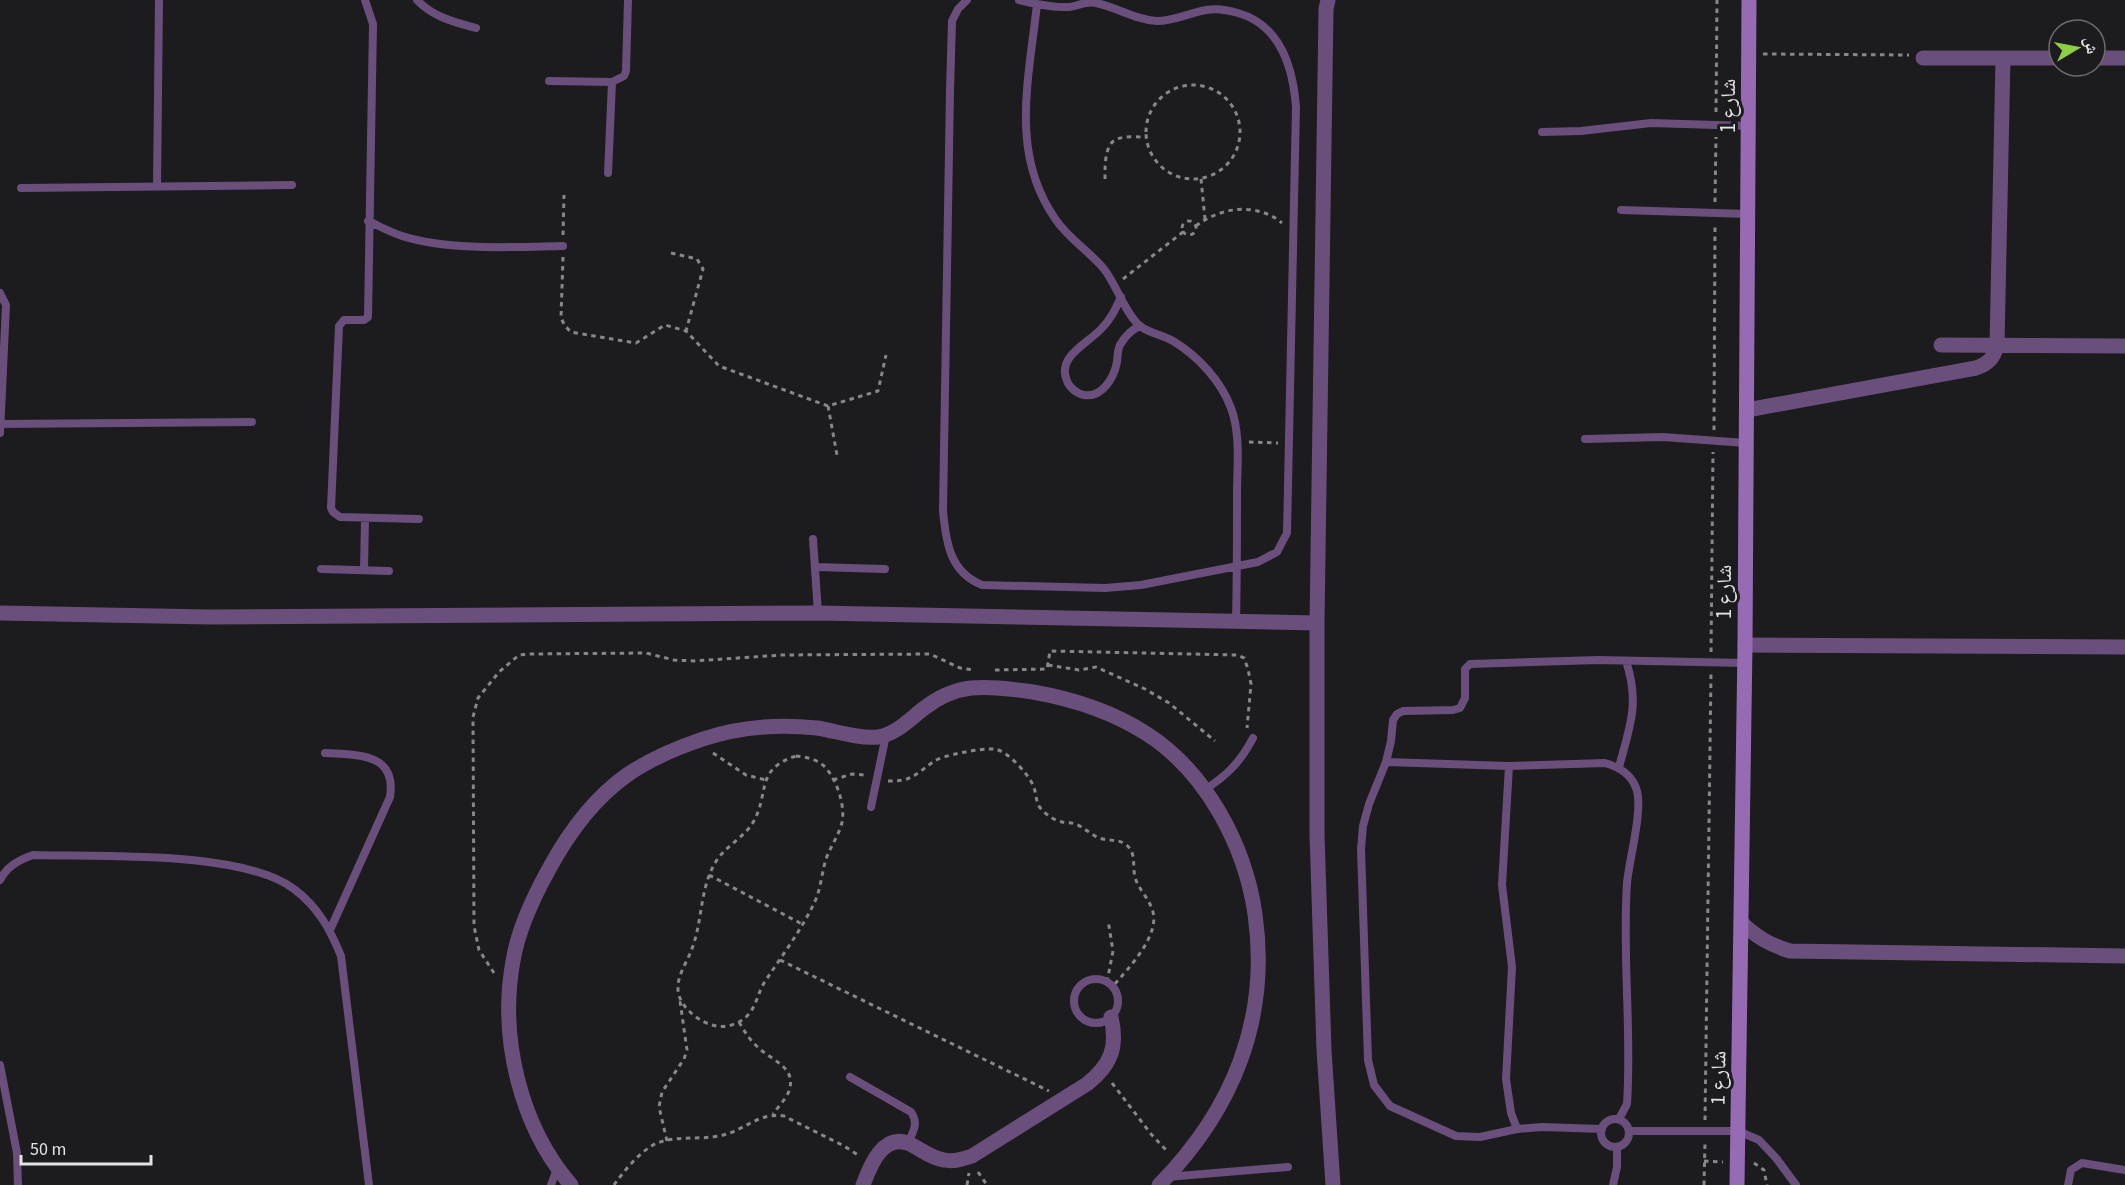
<svg xmlns="http://www.w3.org/2000/svg" width="2125" height="1185" font-family="'Source Sans 3','Noto Naskh Arabic',sans-serif">
<rect width="100%" height="100%" fill="#1c1b1d"/>
<g fill="none" stroke-linecap="round" stroke-linejoin="round">
<!-- path -->
<path stroke="#878688" stroke-width="3" stroke-dasharray="4.5 4.5" stroke-linecap="butt" d="M1763,54L1909,55
M1146 132a47 47 0 1 1 94 0a47 47 0 1 1-94 0Z
M1716,112L1717,0
M1105,179C1105,168 1104,144 1117,139C1125,136 1137,137 1146,137
M1201,179L1205,219
M1715,202L1716,137
M1182 228a7 7 0 1 1 14 0a7 7 0 1 1-14 0Z
M1196,226C1220,207 1257,202 1282,223
M563,235L564,195
M671,253L697,259L703,269L686,331
M563,257L561,318L565,326L571,332L636,343L665,325L686,331L719,366L828,406L878,391L886,355
M1123,279L1183,232
M828,406L837,455
M1714,430L1715,224
M1249,442L1278,443
M1711,652L1713,452
M1048,665L1079,670L1096,667L1145,689L1169,703L1215,741
M995,670L1047,669L1050,651L1237,655L1244,658L1248,669L1251,684L1247,728
M713,753L746,775L766,780
M796,756C806,757 817,759 825,767C837,780 847,809 841,826C837,838 830,848 826,859C822,872 821,886 816,899C803,928 783,954 766,980C758,991 757,1006 747,1016C737,1026 722,1029 709,1024C695,1019 678,1004 678,989C677,976 687,962 691,951C703,922 699,891 715,863C724,847 742,839 752,824C771,794 753,770 796,756Z
M833,780L852,774L865,775
M888,781C911,782 916,774 933,762C942,755 982,748 994,749C1007,750 1028,774 1033,785C1037,794 1035,803 1042,810C1047,815 1055,821 1062,822C1066,823 1071,822 1075,824C1085,827 1092,837 1103,839C1110,841 1118,839 1125,844C1137,852 1132,865 1135,877C1138,889 1148,897 1152,909C1162,934 1128,969 1113,986
M709,875L802,924
M780,960L1049,1091
M494,973L479,950L474,926L473,717L478,698L499,672L519,655L530,654L646,653L674,660L694,661L782,655L930,654L960,668L974,670
M1107,982L1113,951L1108,920
M739,1022C745,1032 750,1041 759,1048C772,1061 797,1067 789,1091C786,1099 778,1107 773,1114
M1112,1083L1151,1134L1168,1152
M1705,1120L1711,674
M667,1141L659,1107L662,1092L684,1059L687,1050L680,1001
M1704,1161L1723,1162
M1754,1163L1764,1170L1767,1185
M978,1172L987,1185
M614,1185C624,1171 638,1154 653,1145C674,1134 701,1141 723,1135C745,1130 759,1112 784,1116L844,1146L858,1155
M967,1185L969,1173
M1704,1185L1705,1142"/>
<!-- lane -->
<path stroke="#6a4e7c" stroke-width="8" d="M365,0L373,24L368,317L364,320H344L339,326L331,508L333,512L340,517L419,519
M417,0C433,17 454,22 476,28
M967,0L958,9L952,21L950,90L943,511C946,543 950,572 982,585L1105,588L1141,585L1258,562L1277,552L1287,533L1296,107C1293,67 1280,25 1238,13C1228,10 1216,8 1206,10C1189,13 1174,21 1157,21C1135,20 1117,7 1096,3C1087,1 1077,6 1069,7C1052,8 1035,4 1019,0
M1037,4C1029,79 1009,154 1056,220C1069,239 1089,251 1104,269C1116,284 1126,315 1140,326C1149,333 1162,335 1173,341C1198,356 1221,381 1231,408C1241,435 1237,467 1237,494C1237,537 1237,579 1236,622
M549,81L612,82L624,76L626,71L628,0
M1542,132L1581,131L1651,123L1749,126
M608,173L612,82
M157,186L159,0
M21,188L292,185
M1621,210L1748,214
M368,221C379,226 390,232 402,236C450,251 513,247 563,246
M0,293L6,305L0,433
M1121,297C1116,308 1111,319 1102,328C1089,343 1056,356 1067,381C1069,387 1077,394 1084,395C1102,398 1114,378 1117,362C1118,356 1117,351 1120,345C1125,336 1131,330 1140,326
M0,424L252,422
M1585,439L1663,437L1746,443
M813,539L818,613
M815,567L885,569
M321,569L389,571
M364,570L365,518
M325,753C356,755 397,752 390,797L330,930
M1386,762L1509,766L1605,763C1619,767 1631,774 1636,788C1644,807 1629,860 1627,883C1622,956 1632,1031 1627,1104L1619,1119
M1509,766L1502,885L1512,967L1506,1079L1511,1113L1517,1129
M1619,767C1630,726 1640,703 1626,661
M1204,790C1227,776 1241,761 1253,738
M871,807L886,735
M0,880C7,866 19,860 33,855C98,857 242,850 294,889C318,907 330,929 341,956L369,1185
M1074 1001a22 22 0 1 1 44 0a22 22 0 1 1-44 0Z
M0,1065L17,1153L18,1185
M850,1077L911,1112C919,1123 913,1132 908,1143
M1601 1133a14 14 0 1 1 28 0a14 14 0 1 1-28 0Z
M1602,1129L1542,1127L1517,1129L1480,1137L1456,1136L1390,1106L1374,1085L1368,1060L1361,849L1363,826L1369,804L1386,762L1391,741L1393,720L1397,714L1403,711L1453,710L1460,708L1465,698V669L1470,664L1598,660L1745,663
M1629,1131H1738L1759,1140L1776,1158L1796,1185
M1167,1177L1288,1167
M551,1185L557,1169
M1613,1185L1617,1167V1147
M2068,1185L2071,1170L2082,1163L2125,1170"/>
<!-- street -->
<path stroke="#6a4e7c" stroke-width="15" d="M1328,0L1326,9L1317,623V834L1324,1050L1333,1185
M1923,58H2059
M2095,58H2125
M1941,345L2125,346
M1747,410L1976,368C1988,364 1994,358 1997,345L2003,58
M0,613L210,617L818,613L1317,623
M1745,645L2125,647
M1741,922C1756,937 1770,945 1790,951L2125,956
M571,1185C520,1126 499,1037 513,961C518,930 534,896 549,869C569,832 593,799 627,775C650,759 676,748 703,739C739,727 779,724 817,728C836,731 858,739 878,737C896,734 909,720 923,709C937,698 954,690 971,688C991,686 1013,689 1033,692C1073,699 1113,712 1147,734C1206,772 1245,845 1255,914C1270,1019 1233,1110 1159,1185
M863,1185C870,1166 883,1132 910,1144C922,1150 931,1158 944,1160C954,1162 963,1159 972,1156L1087,1084C1111,1065 1118,1047 1111,1017"/>
<!-- secondary -->
<path stroke="#976ab4" stroke-width="15" d="M1737,1185L1745,645L1749,0"/>
</g>
<g text-anchor="middle" dominant-baseline="central" stroke-width="6" stroke-linejoin="round" paint-order="stroke">
<!-- street labels -->
<g font-size="21" fill="#e3e2e4" stroke="#1c1b1d">
<text transform="translate(1728 106) rotate(-90)">شارع 1</text>
<text transform="translate(1724 592) rotate(-90)">شارع 1</text>
<text transform="translate(1718 1078) rotate(-89)">شارع 1</text>
</g>
</g>
<!-- north arrow -->
<g transform="translate(2077 48) rotate(80)"><circle r="28" fill="#1c1b1d" stroke="#6c6b6d" stroke-width="1.5"/>
<path d="M0-4.5L10 22L0 15L-10 22Z" fill="#8dce44"/>
<text y="-9" font-size="16" font-weight="bold" text-anchor="middle" fill="#e3e2e4">ش</text>
</g>
<!-- scale -->
<path d="M21 1155v9h130v-9" fill="none" stroke="#e3e2e4" stroke-width="3"/>
<text x="30" y="1155" font-size="18" fill="#e3e2e4" stroke="#1c1b1d" stroke-width="4.5" paint-order="stroke">50 m</text>
</svg>
